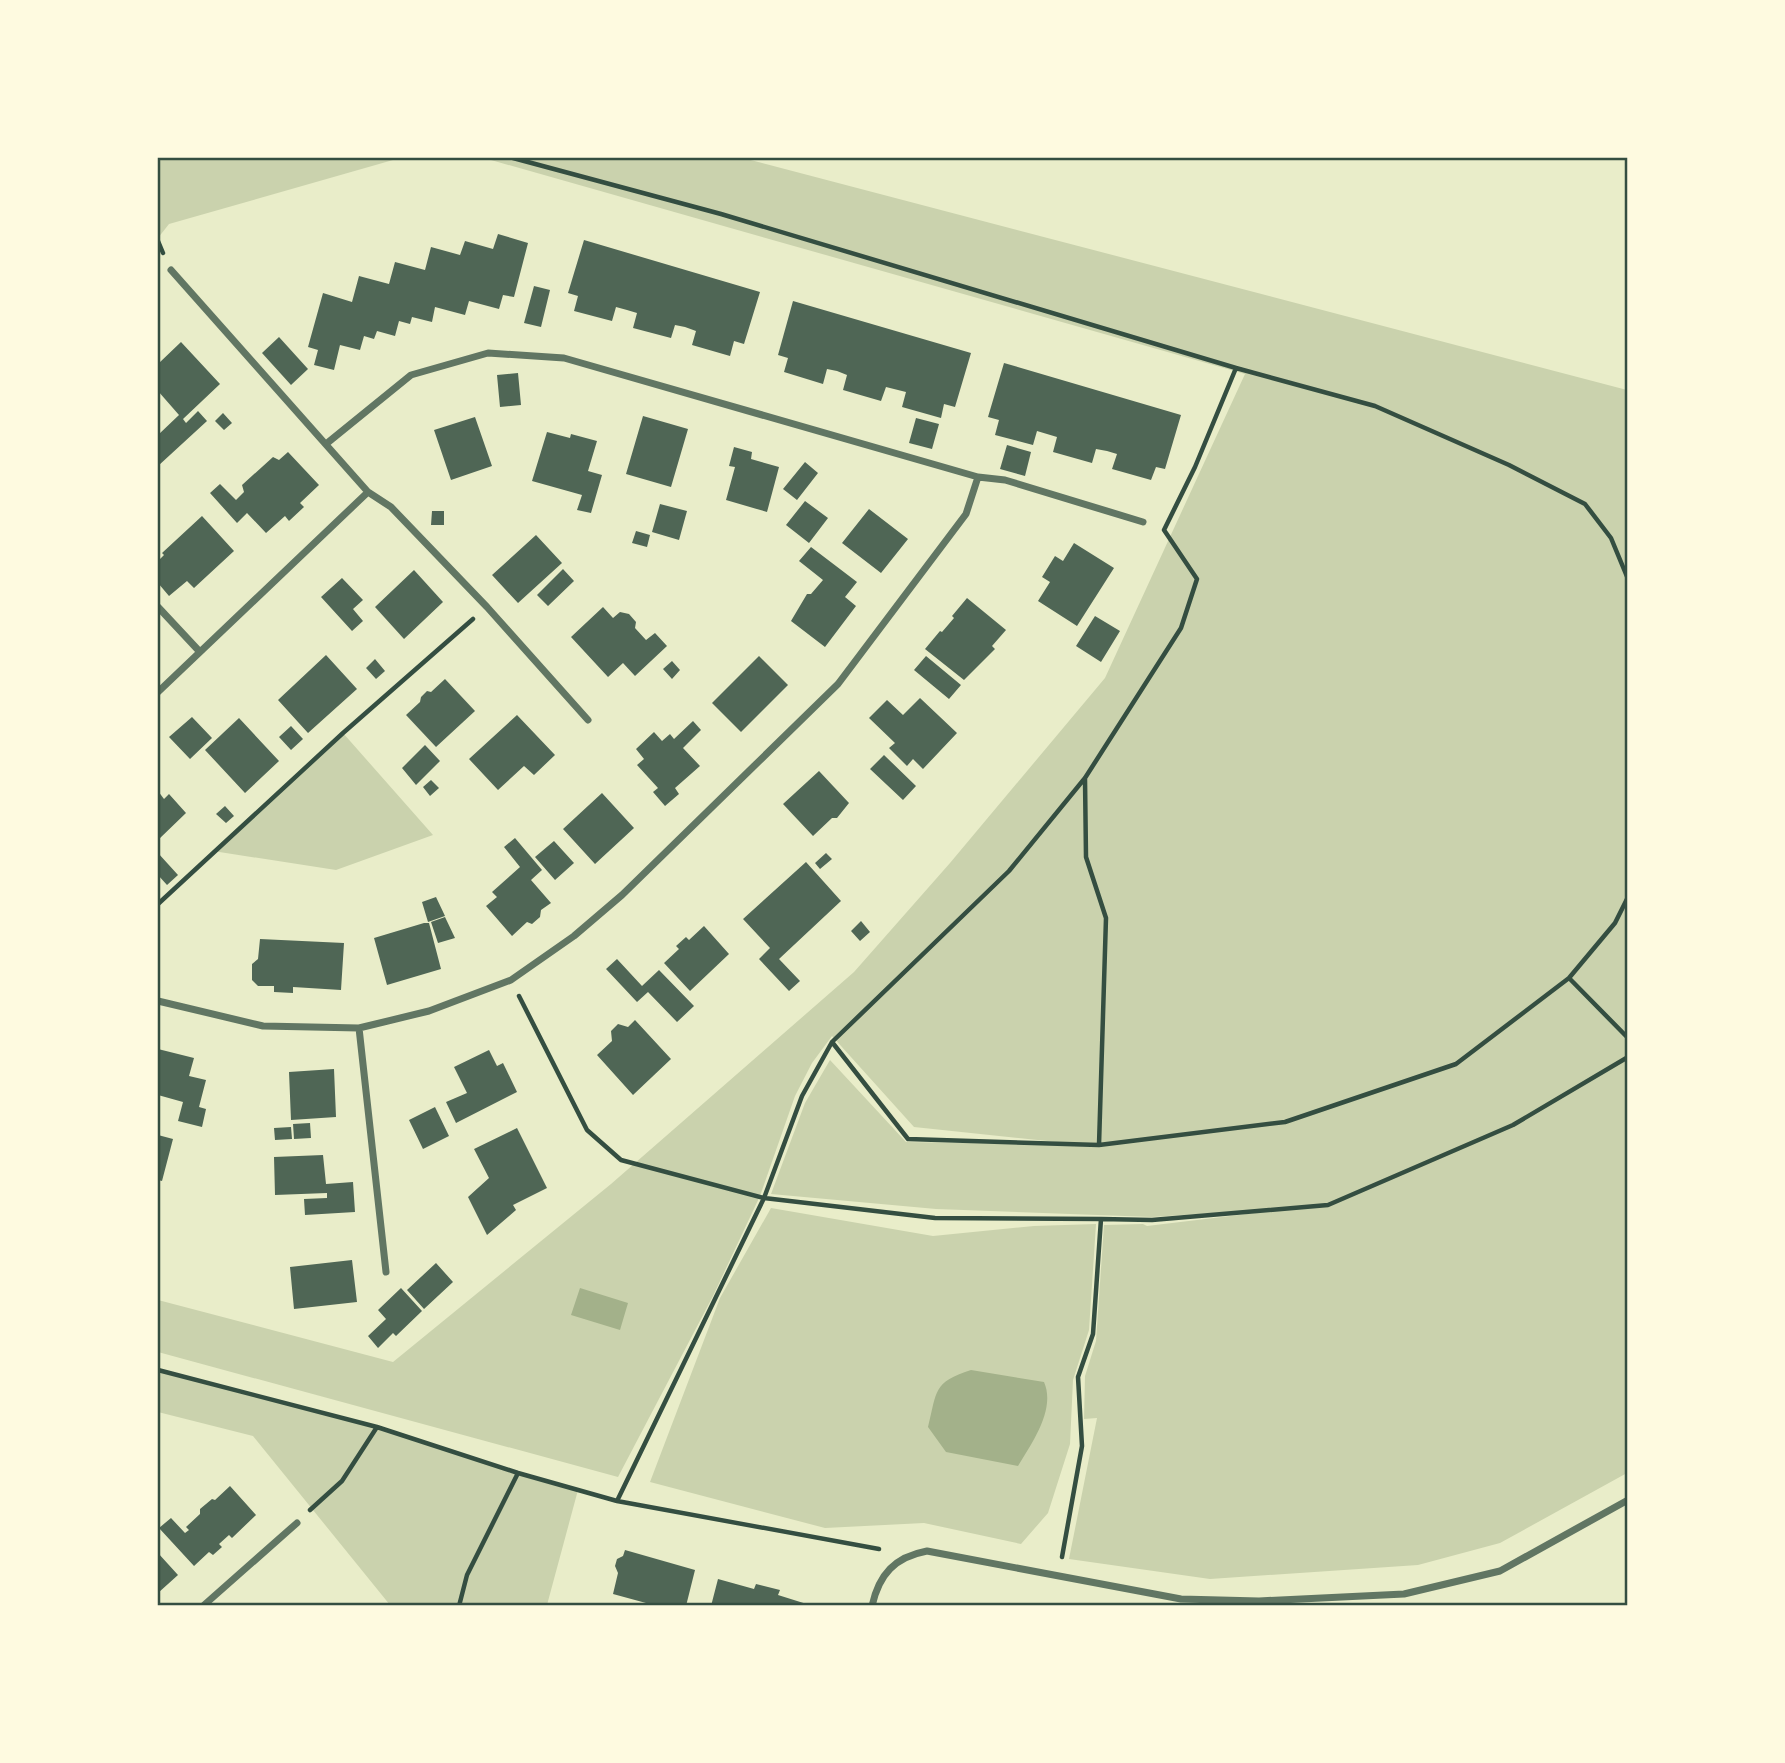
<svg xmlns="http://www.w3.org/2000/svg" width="1785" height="1763" font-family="'Titillium Web',sans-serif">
<rect width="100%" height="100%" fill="#e9edc9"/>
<!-- green -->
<path fill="#cad2ad" d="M158,158H400L169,224L158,238Z
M484,158H743L1627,390V1473L1500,1543L1418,1565L1210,1579L1069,1559L1097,1418L1084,1419L1085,1376L1096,1341L1104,1225L1143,1224L1147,1226L1306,1207L1152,1217L936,1209L771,1194L805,1103L830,1060L906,1142L1086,1145L914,1127L832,1036L812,1063L795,1096L760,1196L713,1296L618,1477L158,1352V1300L393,1362L611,1184L854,972L950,863L1105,678L1245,374Z
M343,733L433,835L336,870L213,851Z
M771,1208L933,1236L1034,1226L1096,1224L1089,1330L1073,1380L1070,1444L1048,1513L1021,1544L924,1523L825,1528L650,1482L720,1298Z
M158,1370L377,1427L578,1490L547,1605H390L253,1436L158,1412Z"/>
<!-- water -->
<path fill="#a3b18a" d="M580,1288L628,1303L620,1330L571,1315Z
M971,1370L1044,1382C1056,1409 1032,1443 1018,1466L946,1452L928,1427C937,1391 933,1382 971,1370Z"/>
<!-- building -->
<path fill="#4f6655" d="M498,234L528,243L514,297L503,295L499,309L469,301L465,315L435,307L432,322L412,317L410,324L399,321L395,336L377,331L374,339L364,336L360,350L340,345L334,370L314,365L318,350L308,347L323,293L352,302L359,276L389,284L395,262L425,270L431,247L460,255L465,241L493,249Z
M584,240L760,292L744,344L734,341L730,356L692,345L696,331L685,327L675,325L671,338L633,328L637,313L627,310L616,307L612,321L574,311L578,296L568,293Z
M534,286L550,290L541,327L524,323Z
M793,301L971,353L955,407L944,404L941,418L902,407L906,392L886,387L881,401L843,390L847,375L837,371L827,369L823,384L784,372L788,358L778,355Z
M279,337L308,369L291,385L262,353Z
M181,342L220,384L183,419L186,423L198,411L207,421L158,466V435L179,415L158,391V364Z
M1004,363L1181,415L1165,469L1156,467L1151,480L1112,469L1117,454L1107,451L1096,449L1092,463L1053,452L1057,437L1037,431L1033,445L995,435L999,420L988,417Z
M518,373L521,405L500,407L497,375Z
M223,413L232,423L224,430L215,421Z
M643,416L688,429L671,487L626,474Z
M475,417L492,466L451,480L434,430Z
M916,418L939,424L932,449L909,443Z
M547,432L570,438L571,434L597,441L588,471L602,475L591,513L577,510L582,495L532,481Z
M1007,445L1031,452L1025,476L1000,469Z
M734,447L752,452L751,459L779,467L767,512L726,500L735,467L729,466Z
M288,452L319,485L300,503L304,507L289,521L285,516L266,533L247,513L237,523L210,493L220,484L236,500L244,492L242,485L273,457L279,460Z
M805,462L818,473L797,500L783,489Z
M805,501L828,518L809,543L786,525Z
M660,504L687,511L679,540L652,532Z
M869,509L908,539L881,573L842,543Z
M432,511H444V525H431Z
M202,516L234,551L194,588L187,581L169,596L158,583V561L164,555L162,553Z
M636,531L650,535L647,547L632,543Z
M536,535L562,563L518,603L492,575Z
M1074,543L1114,568L1077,626L1038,601L1050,582L1042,577L1055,556L1063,561Z
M811,547L857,582L845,597L856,606L825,647L791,621L807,594H811L823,580L799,561Z
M563,569L574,581L548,606L537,595Z
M414,570L443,602L404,639L375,607Z
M342,578L363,600L353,609L363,621L352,631L321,597Z
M967,598L1006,630L992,646L995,649L964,680L925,649L940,631L942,632L954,618L952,616Z
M603,607L613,618L620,612L629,614L636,622L635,628L646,640L655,633L667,646L635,676L623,663L608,677L571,637Z
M1095,616L1120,631L1101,662L1076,646Z
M326,655L357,689L308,733L278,700Z
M759,656L788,685L741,732L712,703Z
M926,656L961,685L949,699L914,670Z
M375,659L385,671L376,679L366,668Z
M672,661L680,670L672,679L663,669Z
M445,679L475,711L436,747L406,715L420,702L421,697L427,691L431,692Z
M920,698L957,733L923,769L913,759L907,766L889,748L895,743L869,718L887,700L903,715Z
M517,715L555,755L534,775L524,766L498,790L469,759Z
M192,717L212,738L190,759L169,737Z
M239,718L279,761L245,793L205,750Z
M693,721L701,730L683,748L700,766L675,788L679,794L665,806L653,792L658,788L637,765L644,759L636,749L654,732L662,741L670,734L674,739Z
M291,726L303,739L291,750L279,737Z
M425,745L440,761L416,785L402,768Z
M884,755L916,786L903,800L870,769Z
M819,771L849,803L837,818H832L813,836L783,804Z
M431,780L439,788L430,796L423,787Z
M158,791L164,799L169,794L186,813L158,840Z
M602,793L634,828L595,864L563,829Z
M225,806L234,816L226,823L216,814Z
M515,838L542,870L531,880L551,903L541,910L540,917L532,924L527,922L512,936L486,906L497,897L492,892L520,867L504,847Z
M554,841L574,863L555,880L535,857Z
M158,853L178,875L167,885L158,875Z
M826,853L832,859L820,869L815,863Z
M806,862L841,901L779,959L800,981L789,991L759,959L770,948L743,919Z
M436,897L445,916L428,922L422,902Z
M445,917L455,938L438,943L431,922Z
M861,921L870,932L860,941L851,931Z
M424,923H429L441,969L387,985L374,938Z
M704,926L729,954L690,991L664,963L679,949L676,946L686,937L689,940Z
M260,939L344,943L341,990L293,987V993L274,992V986H258L252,980V964L258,959Z
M617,959L642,986L659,970L694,1006L677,1022L648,992L637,1002L606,969Z
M635,1020L671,1059L633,1095L597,1055L612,1041L611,1031L618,1024L628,1027Z
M158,1049L194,1058L189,1076L206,1080L199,1107L206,1109L202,1127L178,1121L183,1102L158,1095Z
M489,1050L497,1066L503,1063L517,1092L456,1123L446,1102L467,1093L454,1067Z
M334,1069L336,1117L291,1120L289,1072Z
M435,1107L449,1136L423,1149L409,1120Z
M310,1123L311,1138L294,1139L293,1124Z
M291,1127L292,1139L275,1140L274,1128Z
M517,1128L547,1188L513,1205L516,1210L487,1235L468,1197L489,1178L474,1149Z
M158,1135L173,1139L162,1181L158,1180Z
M323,1155L326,1184L353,1182L355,1212L305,1215L304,1199L327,1198V1193L275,1195L274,1157Z
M352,1260L357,1302L294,1309L290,1267Z
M436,1263L453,1282L424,1309L407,1290Z
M401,1288L422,1311L396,1336L393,1333L378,1348L368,1336L386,1319L378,1310Z
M230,1486L256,1515L232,1538L229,1535L219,1544L222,1547L213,1555L209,1552L194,1566L159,1528L171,1518L185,1533L189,1530L186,1527L200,1514V1509L212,1499L215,1500Z
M625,1550L695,1570L686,1606H657L613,1594L618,1573L615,1566L617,1559L623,1556Z
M158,1553L178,1575L158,1593Z
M718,1579L754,1589L756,1584L780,1590L778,1595L813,1606H711Z"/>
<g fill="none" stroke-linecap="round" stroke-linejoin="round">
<!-- path -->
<path stroke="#344e41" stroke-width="4.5" d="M513,158L721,214L1236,368L1195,467L1164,530L1197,579L1181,628L1085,778L1009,871L832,1042L802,1096L764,1198L617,1501
M158,241L163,253
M1236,368L1375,406L1509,465L1585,504L1611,538L1628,579
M1085,779L1086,857L1106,918L1099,1145
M158,904L343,733L473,619
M1569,978L1615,923L1628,897
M519,996L587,1130L621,1160L764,1198L935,1218L1101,1219L1093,1334L1078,1377L1082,1446L1062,1557
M832,1042L908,1139L1099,1145L1285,1122L1456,1064L1569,978L1628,1038
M1101,1219L1152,1220L1328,1205L1513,1125L1628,1057
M158,1370L377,1427L518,1473L617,1501L879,1549
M310,1510L342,1481L377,1427
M459,1606L467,1575L518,1473"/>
<!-- minor -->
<path stroke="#617663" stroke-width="7" d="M326,444L411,375L488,353L564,358L978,477
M368,492L391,507L487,607L588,720
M158,607L200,652
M158,692L368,492L171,270
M158,1001L263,1026L359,1028L429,1011L511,980L574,936L622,895L838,684L966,514L978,477L1005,480L1143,522
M359,1028L386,1272
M203,1606L297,1523
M872,1606C879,1574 895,1557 927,1551L1181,1599L1259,1601L1404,1594L1500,1571L1628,1500"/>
</g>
<!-- border -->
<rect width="1785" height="1763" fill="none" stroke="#fefae0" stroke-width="318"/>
<rect x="159" y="159" width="1467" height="1445" fill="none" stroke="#344e41" stroke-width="2.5"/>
</svg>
